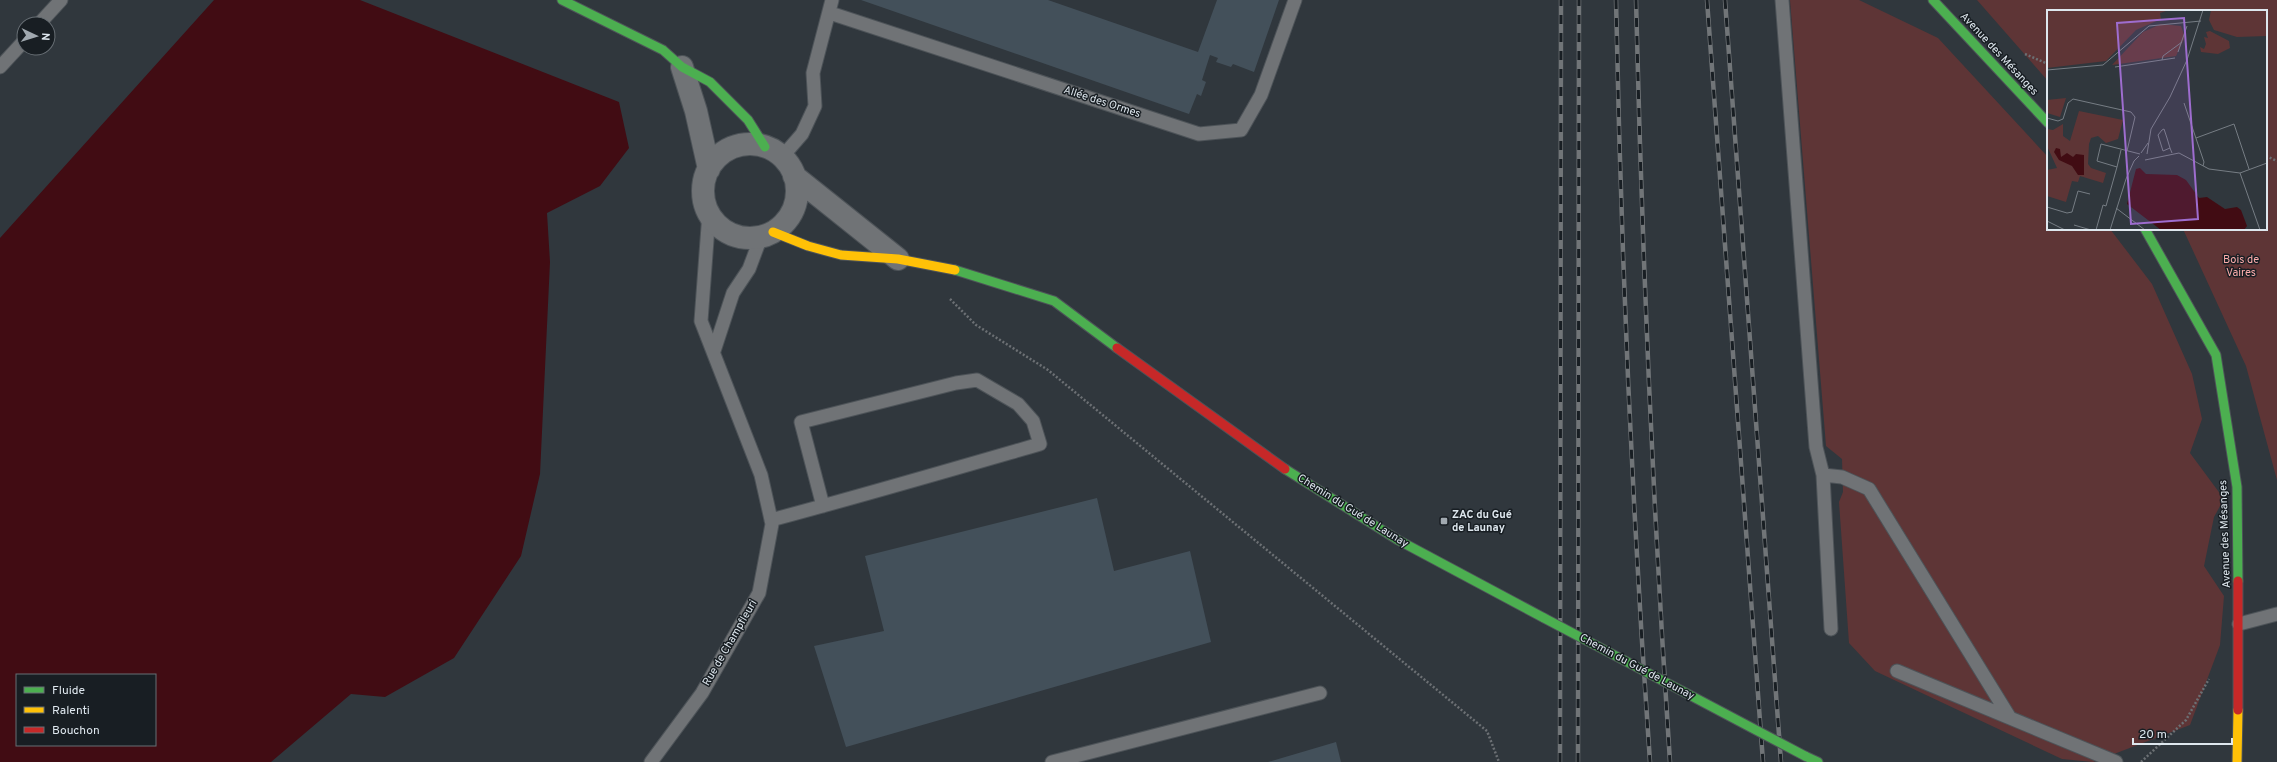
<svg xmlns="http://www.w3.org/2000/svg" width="2277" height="762" font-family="Overpass,sans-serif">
<rect width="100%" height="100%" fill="#30373d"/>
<!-- green -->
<path fill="#5e3536" d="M1790,0H1859L1938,38L2048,157V229H2110L2152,284L2192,374L2202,419L2190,453L2224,499L2214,517L2204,566L2224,596L2220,645L2190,725L2093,762L2062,759L1875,671L1849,643L1839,502L1843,492L1842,459L1826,446Z
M1977,0H2277V480L2246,366L2183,229H2266V11H2048V81Z"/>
<!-- water -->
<path fill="#410c13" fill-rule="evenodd" d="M214,0H360L619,102L629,148L600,186L547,213L550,262L540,474L521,556L454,658L385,697L351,694L271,762H0V238ZM17,675H155V745H17Z"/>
<!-- building -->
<path fill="#43505a" d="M861,0H1048L1198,52L1217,0H1279L1254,72L1233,64L1231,67L1216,62L1218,58L1210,55L1202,80L1206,82L1201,96L1197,94L1189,114Z
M1097,498L1114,571L1190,551L1211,642L846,747L814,646L884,631L865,556Z
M1336,742L1341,762H1268Z"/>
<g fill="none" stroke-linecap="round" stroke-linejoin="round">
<!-- lane casing -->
<g stroke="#4d5358" stroke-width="15">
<path id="lane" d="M1782,0L1816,447L1823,475L1831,629
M830,13L1199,134L1241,130L1261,95L1295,0
M39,24L61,0
M0,67L24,41
M782,157L802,134L815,106L813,73L832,0
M714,351L733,293L749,269L761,237
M1823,475L1842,477L1869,489L2010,718
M771,520C861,496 950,470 1040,444L1033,421L1018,404L977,380L956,383L801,422L823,506
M2239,624L2277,614
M1897,671L2116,762
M651,762L702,693L759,593L772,524L761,475L701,321L709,213
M1052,762L1320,693"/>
</g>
<!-- street casing -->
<g stroke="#4d5358" stroke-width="24">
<path id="street" d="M682,67L696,111L709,169
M703 191a47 47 0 1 1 94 0a47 47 0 1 1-94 0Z
M794,176L898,259"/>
</g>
<!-- fast casing -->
<g stroke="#4d5358" stroke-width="11">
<path id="fast" d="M562,0L663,50L682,67L710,82L748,120L765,147
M1933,0L2048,123
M2145,229L2216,355L2237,487L2238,581
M955,270L1054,301L1117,348
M1285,469L1398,540L1544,618
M1805,756L1818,762"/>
</g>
<!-- slow casing -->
<g stroke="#4d5358" stroke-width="11">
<path id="slow" d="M773,232L808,246L841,255L898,259L955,270
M2237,762L2238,710"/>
</g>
<!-- jam casing -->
<g stroke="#4d5358" stroke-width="11">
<path id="jam" d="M1117,348L1285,469
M2238,710V581"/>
</g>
<!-- path -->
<path stroke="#6c7074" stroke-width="2.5" stroke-dasharray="2 2" stroke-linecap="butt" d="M2025,54L2048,64
M2266,156L2277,161
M950,299L976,325L1048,370L1487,731L1499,762
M2141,762L2186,720L2209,679"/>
<!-- lane -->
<use href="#lane" stroke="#707376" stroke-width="13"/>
<!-- street -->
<use href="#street" stroke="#707376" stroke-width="22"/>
<!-- fast -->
<use href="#fast" stroke="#4caf50" stroke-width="9"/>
<!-- slow -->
<use href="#slow" stroke="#ffc107" stroke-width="9"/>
<!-- jam -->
<use href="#jam" stroke="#c62828" stroke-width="9"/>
<!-- rail casing -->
<g stroke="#717578" stroke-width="4.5">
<path id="rail" d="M1616,0C1621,254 1632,508 1650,762
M1636,0C1642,254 1653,508 1670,762
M1707,0L1763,762
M1725,0L1781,762
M1560,762L1561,0
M1578,762L1579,0"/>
</g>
<!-- rail -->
<use href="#rail" stroke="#181e23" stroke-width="3" stroke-dasharray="9" stroke-linecap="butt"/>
<!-- fast-bridge casing -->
<g stroke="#4d5358" stroke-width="11" stroke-linecap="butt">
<path id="fast-bridge" d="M1544,618L1805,756"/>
</g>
<!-- fast-bridge -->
<use href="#fast-bridge" stroke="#4caf50" stroke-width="9"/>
</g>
<!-- markers -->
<rect fill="#a1a9b0" stroke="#181e23" stroke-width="1.5" x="1440" y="517" width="8" height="8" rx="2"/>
<g text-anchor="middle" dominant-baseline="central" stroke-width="3" stroke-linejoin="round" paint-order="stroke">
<!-- street labels -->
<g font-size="11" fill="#dee7ee" stroke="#181e23">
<text transform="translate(1999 54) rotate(47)">Avenue des Mésanges</text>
<text transform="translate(1102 102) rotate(18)">Allée des Ormes</text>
<text transform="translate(1353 511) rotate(32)">Chemin du Gué de Launay</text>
<text transform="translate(2225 534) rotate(-92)">Avenue des Mésanges</text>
<text transform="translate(730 643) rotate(-60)">Rue de Champfleuri</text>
<text transform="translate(1637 667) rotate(28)">Chemin du Gué de Launay</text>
</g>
<!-- park labels -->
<g font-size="11" fill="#fdadac" stroke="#181e23">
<text x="2241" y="260">Bois de<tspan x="2241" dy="13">Vaires</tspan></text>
</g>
<!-- poi labels -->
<g font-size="11" font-weight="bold" fill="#dee7ee" stroke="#181e23" text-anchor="start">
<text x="1452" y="515">ZAC du Gué<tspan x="1452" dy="13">de Launay</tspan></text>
</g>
</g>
<!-- overview -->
<g transform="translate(2047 10)">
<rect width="220" height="220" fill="#30373d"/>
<path d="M0,0H122L113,3L114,9L89,20L59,51L0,58ZM164,0H220V26L190,27L167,20L162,10ZM114,14L134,16L138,27L129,46L65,55L96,22ZM163,21L182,31L183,38L171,44L154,42L153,37L157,39L159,34L157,27L161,28L159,22ZM19,88L13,107L0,103V90ZM32,101L76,110L71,129L59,133L51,126L44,128L42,134L41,154L44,158L59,163L56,173L33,166L31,172L25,171L19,192L0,186V160L10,158L0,136V119L6,120L16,114V126L23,131Z" fill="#5e3536"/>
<path d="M9,138L13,139L14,147L20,143L26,147L29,144L37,145V165H31L25,156L12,150L7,142ZM93,158L99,164L130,165L139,170L152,188L160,187L178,199L190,197L194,200L200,216L197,220H114L80,194L89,159Z" fill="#410c13"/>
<path fill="none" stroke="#767d84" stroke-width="1" d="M131,42L140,16M115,50L116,46L135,32M68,57L128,48M0,60L56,55L102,16L154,11M137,93L157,152L156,156M0,108L11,111L16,109L21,93L26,89L84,102L88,107L80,141M149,128L187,114L202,159M123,138L116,141L111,125L115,120L117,119L120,128L123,138L125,143M74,140L70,157L50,151L54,134L93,144M94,143L101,133M100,144L104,119L123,87L140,50L156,0M98,150L132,143L162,159L193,163M193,163L213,220M193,163L220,153M0,197L20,203L25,202L31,181L43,184M69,198L98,220M0,211L18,220M27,215L44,220M49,220L56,195L59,196L70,157M63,220L79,169L87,151L92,146"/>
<path fill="#9e6dcf" fill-opacity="0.15" stroke="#9e6dcf" stroke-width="2" d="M137,8L151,209L84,214L70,13Z"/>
<rect width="220" height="220" fill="none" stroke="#dee7ee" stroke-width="2"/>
</g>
<!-- legend -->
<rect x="16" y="674" width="140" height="72" fill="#181e23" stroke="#676e74"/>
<rect x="24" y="687" width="20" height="6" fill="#4caf50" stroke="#676e74"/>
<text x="52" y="694" font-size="12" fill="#dee7ee">Fluide</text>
<rect x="24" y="707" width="20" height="6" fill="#ffc107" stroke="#676e74"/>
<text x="52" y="714" font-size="12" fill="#dee7ee">Ralenti</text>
<rect x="24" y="727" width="20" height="6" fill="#c62828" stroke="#676e74"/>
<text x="52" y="734" font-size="12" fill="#dee7ee">Bouchon</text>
<!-- north arrow -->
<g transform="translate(36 36) rotate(94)"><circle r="19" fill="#181e23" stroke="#676e74"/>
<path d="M0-3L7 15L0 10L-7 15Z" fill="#a1a9b0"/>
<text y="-6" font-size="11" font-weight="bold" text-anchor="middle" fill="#dee7ee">N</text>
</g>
<!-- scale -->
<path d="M2133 738v6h99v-6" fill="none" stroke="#dee7ee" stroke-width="2"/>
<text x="2139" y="738" font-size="12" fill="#dee7ee" stroke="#181e23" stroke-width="3" paint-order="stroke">20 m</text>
</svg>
